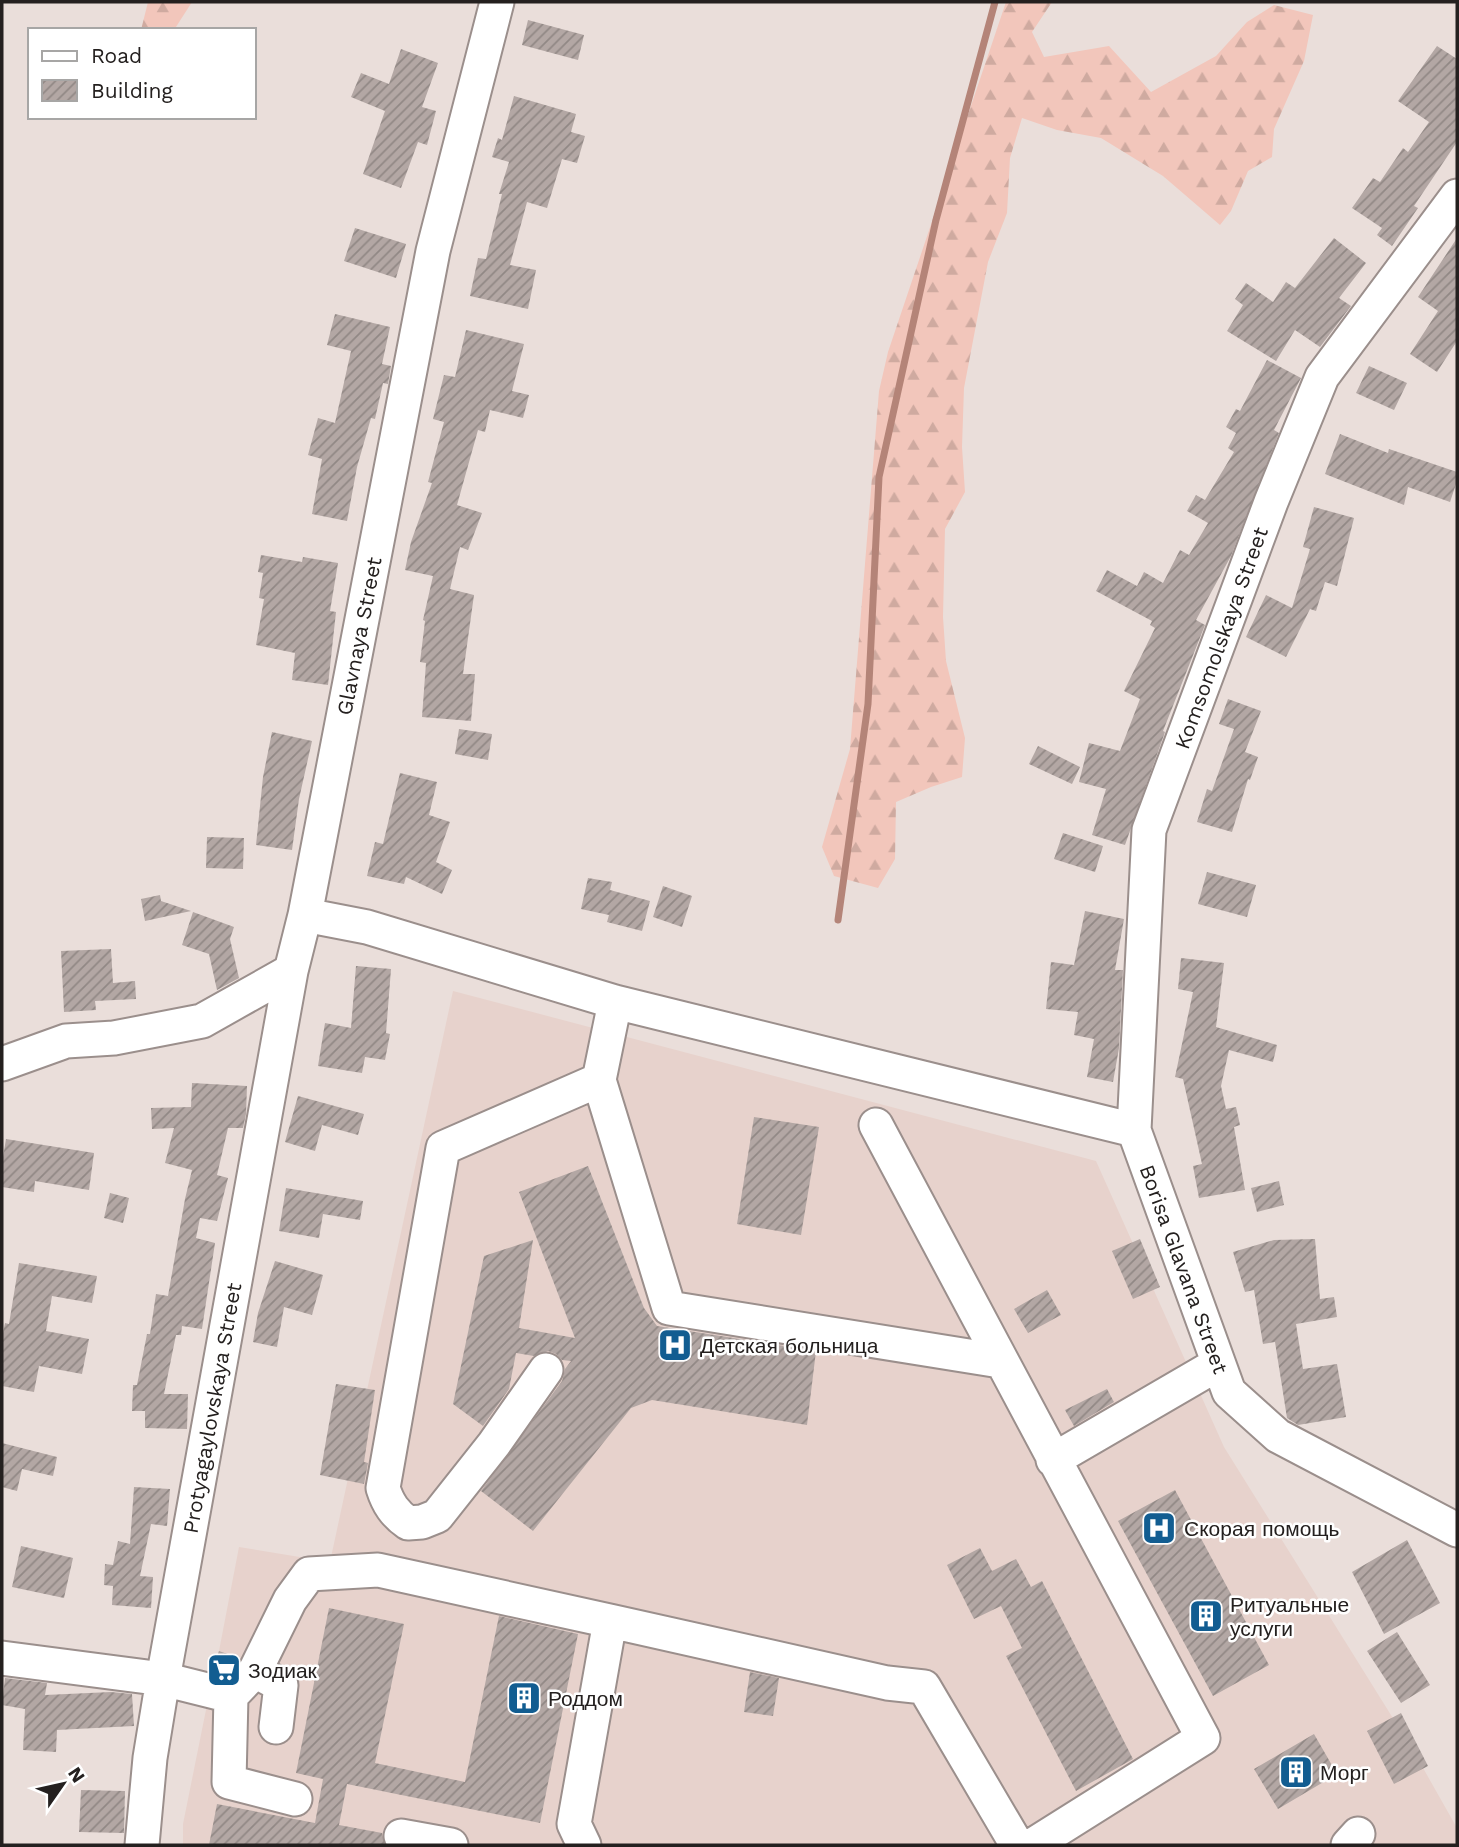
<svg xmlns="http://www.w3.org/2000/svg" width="1459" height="1847" font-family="'Work Sans',sans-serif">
<defs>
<pattern id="forest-firs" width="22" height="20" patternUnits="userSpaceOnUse" patternTransform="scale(1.75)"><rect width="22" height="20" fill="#f2c6bb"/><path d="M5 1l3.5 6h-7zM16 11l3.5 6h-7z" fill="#cfaaa0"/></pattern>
<pattern id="building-hatch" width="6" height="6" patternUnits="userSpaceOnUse" patternTransform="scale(1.75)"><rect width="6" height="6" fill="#b3a7a4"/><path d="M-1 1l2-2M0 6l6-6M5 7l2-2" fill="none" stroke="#918885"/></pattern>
</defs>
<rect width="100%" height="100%" fill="#eadeda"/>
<!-- built -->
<path fill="#e7d2cc" d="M453,991L1096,1161L1224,1447L1414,1752L1457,1828V1845H183V1824L210,1690L209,1682L219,1651L239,1547L330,1562Z"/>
<!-- forest -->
<path fill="url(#forest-firs)" d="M148,2H192L174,30H141Z
M1006,2H1052L1032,32L1044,57L1109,46L1151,92L1216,56L1247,22L1274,5L1313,15L1304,61L1274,129L1272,157L1248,171L1231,211L1220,225L1163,176L1101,138L1057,130L1022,118L1010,158L1007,213L988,262L964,388L962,447L965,492L945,529L943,617L946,661L965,738L962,777L931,787L896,802L895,859L878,888L834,876L822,847L850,749L879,391L888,352Z"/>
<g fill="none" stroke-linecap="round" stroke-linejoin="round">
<!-- stream -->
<path stroke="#b48478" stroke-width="7" d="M838,920L868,704L879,477L936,220L995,2"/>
</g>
<!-- building -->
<path fill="url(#building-hatch)" d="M528,20L584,35L578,60L522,45Z
M1437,46L1457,59V142L1414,206L1418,208L1392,246L1377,235L1382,228L1352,208L1373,178L1380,182L1403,148L1408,152L1429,122L1398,101Z
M401,49L438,63L422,107L436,111L427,145L418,142L401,188L363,174L385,111L351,97L361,73L389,84Z
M514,96L576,114L571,132L585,136L577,163L562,159L547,208L527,202L510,265L536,270L528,309L470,296L478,258L486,259L502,194H499L509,162L492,157L498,138L502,140Z
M355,228L406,244L396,278L344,261Z
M1334,238L1366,263L1339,298L1351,306L1320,347L1295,330L1276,361L1227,331L1243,305L1235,299L1246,283L1273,302L1286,282L1295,288Z
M1457,238V341L1437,372L1410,354L1438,311L1418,297Z
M335,314L390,327L382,364L391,366L388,384L383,383L375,419L371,418L357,467L347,521L312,514L322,459L308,455L318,418L335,423L351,351L327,345Z
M466,330L524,344L512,391L529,395L523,418L490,410L485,432L478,430L457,505L482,513L468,550L460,547L450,589L474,595L463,674H475L471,721L422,717L426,663L420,662L425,621L423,620L433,576L405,570L411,542L432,483L428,482L444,422L433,419L444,375L455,377Z
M1267,360L1301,378L1274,430L1279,433L1231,556L1196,620L1205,625L1163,731L1165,732L1125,845L1092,835L1106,789L1079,782L1089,743L1120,751L1140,699L1124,691L1155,628L1150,625L1152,621L1096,591L1107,570L1137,586L1144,572L1163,583L1180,550L1189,555L1208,523L1187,511L1196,495L1205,500L1234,452L1228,448L1236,433L1226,427L1236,409L1240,411Z
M1369,366L1407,383L1394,410L1356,393Z
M1340,434L1388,453L1389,449L1457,472V481L1450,502L1408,487L1404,505L1325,474Z
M1314,507L1354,518L1337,586L1325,582L1316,611L1310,609L1286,657L1246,637L1266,595L1292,608L1310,549L1303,547Z
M261,555L302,562L303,557L338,563L330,611L336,612L328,685L292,680L295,653L256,645L264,599L259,598L263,573L258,572Z
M1228,699L1261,711L1245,752L1258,757L1250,780L1248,779L1232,832L1197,822L1207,789L1212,791L1234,729L1219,724Z
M459,729L492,734L488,760L455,754Z
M272,732L312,741L299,799L292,850L256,845L263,777Z
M1038,746L1080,767L1072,784L1029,764Z
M400,773L437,782L429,815L450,822L436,862L452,870L442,894L406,877L404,884L367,876L375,842L383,844Z
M1063,833L1103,846L1095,872L1054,859Z
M207,837L244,838L243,869L206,868Z
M1207,872L1256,885L1247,917L1198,904Z
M588,878L612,882L610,890L650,901L642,931L607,922L609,915L581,909Z
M663,886L692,896L682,927L653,917Z
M160,895L161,901L191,911L145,921L141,899Z
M1085,911L1124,919L1115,970H1123L1119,1048L1113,1082L1087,1077L1094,1039L1074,1035L1078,1012L1046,1009L1051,962L1074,965Z
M193,912L234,927L230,939L239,978L217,990L209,954L182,945Z
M111,949L113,983L135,981L136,999L95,1001L96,1010L64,1012L61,951Z
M1181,958L1224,963L1216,1027L1277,1045L1273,1062L1229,1050L1221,1086L1226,1109L1236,1107L1240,1125L1234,1127L1245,1190L1199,1198L1193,1166L1202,1164L1183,1079L1175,1077L1193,992L1178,989Z
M356,966L391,969L386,1033L390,1034L385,1060L365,1057L362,1073L318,1066L325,1023L351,1028Z
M192,1083L247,1086L246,1114L243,1128H228L217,1175L228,1178L217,1221L200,1218L196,1238L215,1243L202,1329L182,1326L181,1335H176L164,1394H188L187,1429L145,1428V1411H132L133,1385H137L147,1334H150L156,1294L168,1296L185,1199L192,1170L165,1163L174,1128L152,1129L151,1108L191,1107Z
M298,1096L364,1114L358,1135L322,1125L315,1151L285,1142Z
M754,1117L819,1127L801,1235L737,1224Z
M6,1139L94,1153L89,1190L35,1181L34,1192L2,1187V1163Z
M588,1166L644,1308L657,1326L816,1351L807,1425L652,1400L631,1408L533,1531L481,1491L562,1381L565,1369L571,1361L562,1360L556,1354L548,1351L534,1356L516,1353L509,1389L483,1426L453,1404L484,1256L533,1240L519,1328L575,1338L519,1192Z
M1279,1181L1284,1205L1257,1212L1251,1188Z
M286,1188L363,1201L360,1220L323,1214L319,1238L279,1231Z
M110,1193L129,1198L123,1223L104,1218Z
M1140,1239L1160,1287L1133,1299L1112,1251Z
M1315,1239L1320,1299L1334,1297L1337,1317L1296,1324L1303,1369L1337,1364L1346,1417L1298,1425L1287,1418L1275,1342L1263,1344L1254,1290L1245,1292L1233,1252L1274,1240Z
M275,1261L323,1275L312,1315L284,1307L277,1347L253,1342L258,1313Z
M19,1263L97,1276L92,1303L52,1296L46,1331L89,1339L82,1374L39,1366L34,1392L2,1386V1338L5,1323L9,1324Z
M1047,1290L1061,1315L1028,1333L1014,1309Z
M336,1384L375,1390L364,1462L368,1463L364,1484L320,1475Z
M1107,1389L1114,1402L1074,1426L1065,1410Z
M2,1443L57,1457L53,1476L22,1469L17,1491L2,1487Z
M134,1487L170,1489L167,1526L151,1524L140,1576L153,1577L151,1608L112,1605L113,1586L104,1585L105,1564L113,1565L118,1541L130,1544Z
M1175,1490L1269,1665L1213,1696L1118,1521Z
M1407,1540L1440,1603L1384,1634L1352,1572Z
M21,1546L73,1558L64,1598L12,1587Z
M980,1548L992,1571L1016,1559L1031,1587L1042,1581L1133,1759L1076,1791L1006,1656L1022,1648L1001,1606L974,1619L947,1565Z
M329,1608L404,1624L375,1763L465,1782L499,1616L578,1634L540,1823L347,1784L339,1825L382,1833L385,1845H209L217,1804L315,1823L323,1779L296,1773Z
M1397,1632L1430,1685L1401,1703L1367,1651Z
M219,1651L239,1658L225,1675L212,1671Z
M750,1672L779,1678L773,1716L744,1712Z
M5,1678L47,1683L45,1695L111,1692L132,1694L134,1726L57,1730L56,1752L23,1750L25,1709L2,1705Z
M1401,1713L1428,1766L1394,1784L1367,1731Z
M1314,1734L1337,1774L1278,1809L1254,1769Z
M81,1790L125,1791L124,1833L79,1832Z"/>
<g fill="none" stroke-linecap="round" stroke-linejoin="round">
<!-- minor casing -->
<g stroke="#9b8f8c" stroke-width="37">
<path id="minor" d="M1457,196L1322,377L1271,502L1149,830L1134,1130L1229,1392L1278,1436L1457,1530
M305,915L367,927L615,1002L1134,1130
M615,1002L599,1080L669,1308L1000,1361
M2,1064L66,1041L114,1038L202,1021L291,971
M876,1125L1203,1738L1033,1845
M546,1370L494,1444L437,1516L422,1522L408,1523C395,1514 388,1504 383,1488L443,1148L599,1080
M1053,1460L1218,1364
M610,1621L887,1683L924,1687L1017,1845
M2,1658L163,1679L231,1696L255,1671L290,1600L309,1574L378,1570L610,1621L574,1824L584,1845
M255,1671L281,1685L276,1727
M231,1696L229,1782L295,1799
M401,1836L451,1845
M142,1845L150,1758L163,1679L291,971L305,915L433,251L497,2
M1348,1845L1358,1834"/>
</g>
<!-- minor -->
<use href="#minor" stroke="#fff" stroke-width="33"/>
</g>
<!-- icons -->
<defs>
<g id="hospital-square" transform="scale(1.75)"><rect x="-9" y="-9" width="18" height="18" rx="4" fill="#125d91" stroke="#fff"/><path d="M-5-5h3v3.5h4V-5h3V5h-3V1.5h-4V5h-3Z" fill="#fff"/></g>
<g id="building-square" transform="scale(1.75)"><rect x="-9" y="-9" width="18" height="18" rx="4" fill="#125d91" stroke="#fff"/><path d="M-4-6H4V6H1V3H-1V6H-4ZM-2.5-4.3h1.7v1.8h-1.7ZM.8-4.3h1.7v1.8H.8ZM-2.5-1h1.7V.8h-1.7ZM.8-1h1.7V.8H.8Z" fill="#fff"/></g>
<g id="supermarket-square" transform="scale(1.75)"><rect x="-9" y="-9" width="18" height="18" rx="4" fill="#125d91" stroke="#fff"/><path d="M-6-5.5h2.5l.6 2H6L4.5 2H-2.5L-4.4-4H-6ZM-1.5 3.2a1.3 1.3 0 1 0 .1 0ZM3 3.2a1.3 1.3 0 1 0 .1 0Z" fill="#fff"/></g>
</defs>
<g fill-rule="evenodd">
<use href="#hospital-square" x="675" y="1345"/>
<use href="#hospital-square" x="1159" y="1528"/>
<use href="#building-square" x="1206" y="1616"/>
<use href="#supermarket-square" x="224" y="1670"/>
<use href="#building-square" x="524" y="1698"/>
<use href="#building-square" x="1296" y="1772"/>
</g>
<g text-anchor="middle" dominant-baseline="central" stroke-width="5" stroke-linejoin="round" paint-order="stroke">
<!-- street labels -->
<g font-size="21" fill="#24201f" stroke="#fff">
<text transform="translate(359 636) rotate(-79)">Glavnaya Street</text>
<text transform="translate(1221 638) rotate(-70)">Komsomolskaya Street</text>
<text transform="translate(1184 1269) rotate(70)">Borisa Glavana Street</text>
<text transform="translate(212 1408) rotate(-80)">Protyagaylovskaya Street</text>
</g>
<!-- poi labels -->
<g font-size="21" fill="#24201f" stroke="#fff" text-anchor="start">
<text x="700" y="1345">Детская больница</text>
<text x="1184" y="1528">Скорая помощь</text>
<text x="1230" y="1604">Ритуальные<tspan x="1230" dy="24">услуги</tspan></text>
<text x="248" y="1670">Зодиак</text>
<text x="548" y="1698">Роддом</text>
<text x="1320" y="1772">Морг</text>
</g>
</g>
<!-- border -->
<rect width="1459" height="1847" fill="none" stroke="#24201f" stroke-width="7"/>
<!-- legend -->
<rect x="28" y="28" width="228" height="91" fill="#ffffff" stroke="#a7a6a5" stroke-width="2"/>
<rect x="42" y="51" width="35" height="10" fill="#ffffff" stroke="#a7a6a5" stroke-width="2"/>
<text x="91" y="63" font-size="21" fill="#24201f">Road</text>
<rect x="42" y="80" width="35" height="21" fill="url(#building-hatch)" stroke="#a7a6a5" stroke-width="2"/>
<text x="91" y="98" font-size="21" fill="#24201f">Building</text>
<!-- north arrow -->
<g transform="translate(63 1784) rotate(56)" stroke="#ffffff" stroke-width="5" paint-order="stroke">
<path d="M0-5L12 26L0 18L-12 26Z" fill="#24201f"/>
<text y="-10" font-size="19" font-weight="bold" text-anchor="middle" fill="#24201f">N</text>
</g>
</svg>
